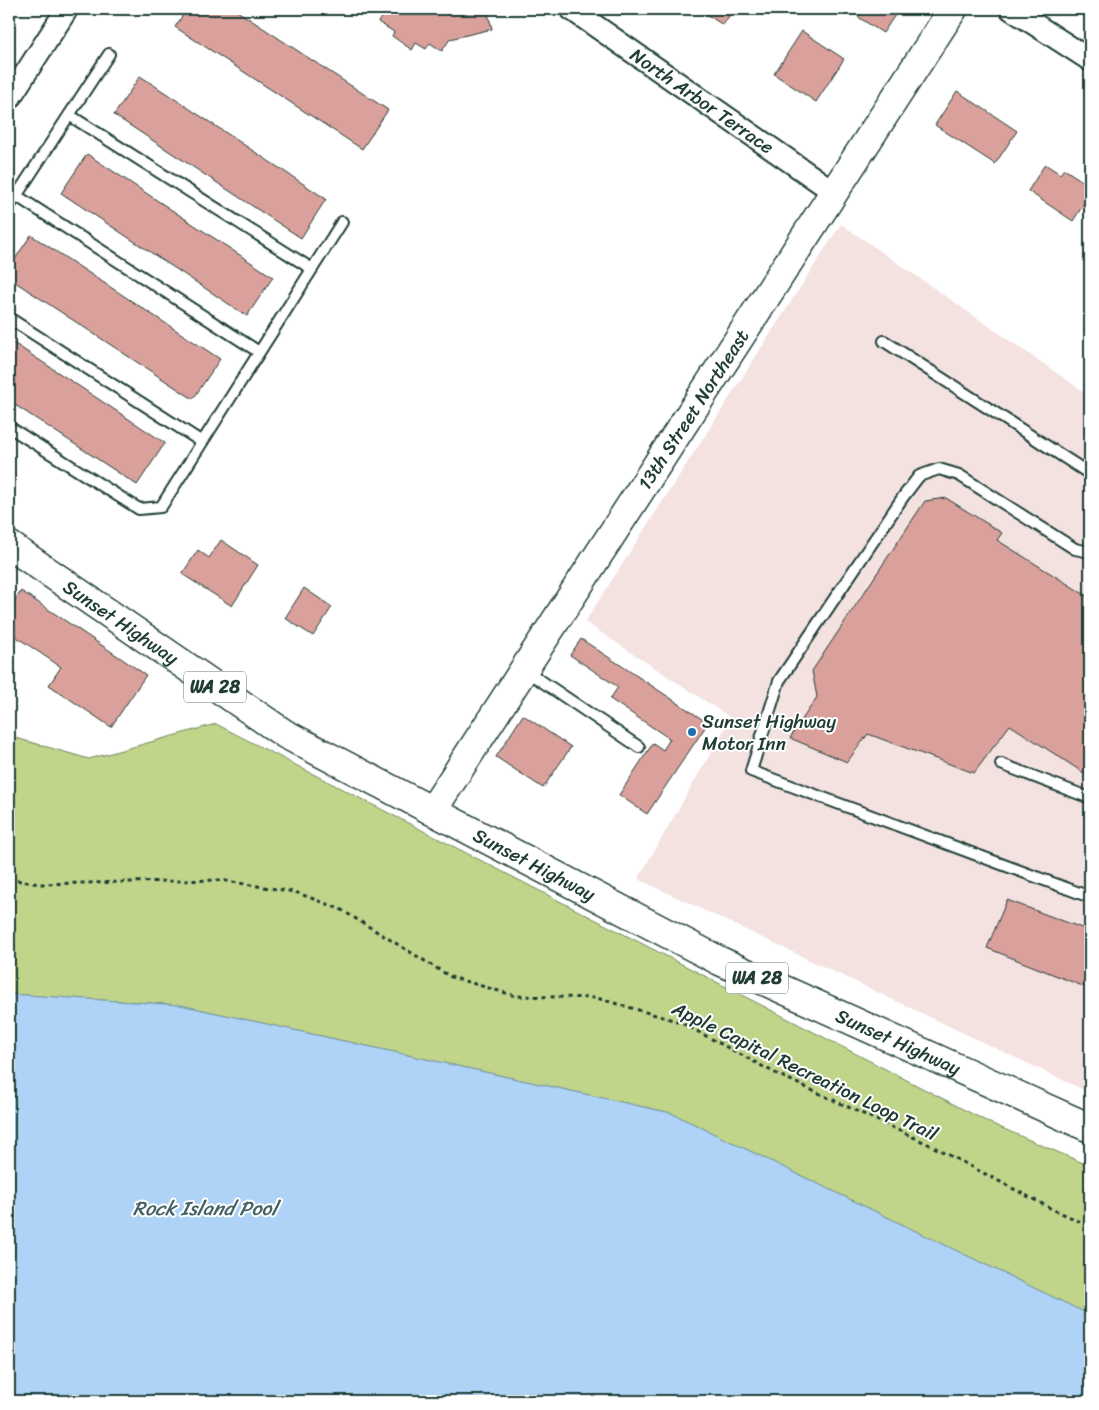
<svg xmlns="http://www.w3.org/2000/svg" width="1099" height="1410" font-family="Sriracha,sans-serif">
<rect width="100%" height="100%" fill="#fff"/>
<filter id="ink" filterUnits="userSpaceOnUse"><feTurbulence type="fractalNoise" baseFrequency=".02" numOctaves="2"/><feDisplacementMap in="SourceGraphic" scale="10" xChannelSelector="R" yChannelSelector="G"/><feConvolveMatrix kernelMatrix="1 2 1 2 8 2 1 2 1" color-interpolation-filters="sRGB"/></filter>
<g filter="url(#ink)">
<!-- built -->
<path fill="#f4e2e1" d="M841,224L1090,396V1093L638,879L731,718L585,622Z"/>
<!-- green -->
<path fill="#c0d48a" stroke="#70885f" d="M216,724L990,1123L1090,1166V1315L671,1113L180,1005L9,994V736L89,759Z"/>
<!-- water -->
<path fill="#aed3f7" stroke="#7597a9" d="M9,994L180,1005L671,1113L1090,1315V1401H9Z"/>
<!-- building -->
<path fill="#daa09b" stroke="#1f3d34" d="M187,9H234L388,110L362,149L175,27Z
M387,9H487L492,29L450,39L442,51L430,43L426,49L416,43L412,50L392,36L394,32L378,22Z
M698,9H732L733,10L723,25Z
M863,9H899L883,33L858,17Z
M802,31L844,59L816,102L774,74Z
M140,76L326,199L301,238L114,115Z
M957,91L1017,131L995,164L935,125Z
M87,154L273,277L247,316L61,193Z
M1045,164L1060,174L1064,169L1090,186V194L1073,221L1028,191Z
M31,235L220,359L193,399L9,278V268Z
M9,340L165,443L137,485L9,401Z
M946,498L1002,533L997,540L1090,598V777L1010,725L974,773L868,734L847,762L790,738L817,697L812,671L925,501Z
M221,540L258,565L232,606L182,574L198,550L209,558Z
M304,588L332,607L313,636L285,618Z
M21,591L146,675L111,727L49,685L61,667L9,632V610Z
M581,639L708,723L647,814L619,795L653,743L663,750L670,739L610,699L618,687L570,655Z
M523,715L571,747L543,788L496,757Z
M1090,848V870L1083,867Z
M1007,900L1090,931V989L987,948Z"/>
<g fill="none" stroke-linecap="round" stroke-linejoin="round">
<!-- lane casing -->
<g stroke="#1f3d34" stroke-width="14">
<path id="lane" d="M69,115L312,269
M9,191L259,352
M9,207L109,54
M9,318L202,442
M884,341L1090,474
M9,427L139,509L161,507L342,222
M1090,552L1075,549L959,475L939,469L919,476L903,497L779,681L751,771L1090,897
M525,670L639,747
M1001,764L1090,798"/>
</g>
<!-- street casing -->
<g stroke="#1f3d34" stroke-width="25">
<g id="street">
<path id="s1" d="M571,9L834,192"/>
<path d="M1011,9L1090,60"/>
<path d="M9,99L67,9"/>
</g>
</g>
<!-- secondary casing -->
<g stroke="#1f3d34" stroke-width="31">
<g id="secondary">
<path id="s2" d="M432,811L953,9"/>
</g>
</g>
<!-- highway casing -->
<g stroke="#1f3d34" stroke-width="31">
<g id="highway">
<path id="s3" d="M9,545L285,734L720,961L1090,1128"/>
</g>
</g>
<!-- path -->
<path stroke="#1f3d34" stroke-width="3" stroke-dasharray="4 4" stroke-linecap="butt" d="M9,879L39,884L220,880L295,892L340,909L451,977L516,996L597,998L680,1022L775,1073L930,1145L1050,1208L1090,1226"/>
<!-- lane -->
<use href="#lane" stroke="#fff" stroke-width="10"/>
<!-- street -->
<use href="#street" stroke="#fff" stroke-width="21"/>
<!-- secondary -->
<use href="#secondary" stroke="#fff" stroke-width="28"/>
<!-- highway -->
<use href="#highway" stroke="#fff" stroke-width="28"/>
</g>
</g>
<!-- markers -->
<circle fill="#1f6fb2" stroke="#fff" stroke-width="2" cx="692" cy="732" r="5"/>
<g text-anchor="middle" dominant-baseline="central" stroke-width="4" stroke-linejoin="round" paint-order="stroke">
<!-- shield labels -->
<g fill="#fff" stroke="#627771" stroke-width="1">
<rect x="184" y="671.5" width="62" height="31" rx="4"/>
<rect x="726" y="962.5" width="62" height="31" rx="4"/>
</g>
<g font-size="18" font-weight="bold" fill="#1f3d34">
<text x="215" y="687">WA 28</text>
<text x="757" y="978">WA 28</text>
</g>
<!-- street labels -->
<g font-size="19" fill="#1f3d34" stroke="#fff">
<text stroke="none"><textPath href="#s1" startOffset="160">North Arbor Terrace</textPath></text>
<text stroke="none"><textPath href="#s2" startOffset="479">13th Street Northeast</textPath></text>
<text stroke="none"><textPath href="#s3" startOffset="136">Sunset Highway</textPath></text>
<text stroke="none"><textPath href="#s3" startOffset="616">Sunset Highway</textPath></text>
<text stroke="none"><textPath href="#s3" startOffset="1021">Sunset Highway</textPath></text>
<text transform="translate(805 1071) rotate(26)">Apple Capital Recreation Loop Trail</text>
</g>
<!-- poi labels -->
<g font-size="19" fill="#1f3d34" stroke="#fff" text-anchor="start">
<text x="702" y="721">Sunset Highway<tspan x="702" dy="22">Motor Inn</tspan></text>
</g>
<!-- water labels -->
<g font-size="20" font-style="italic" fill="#436265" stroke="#fff">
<text x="205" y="1208">Rock Island Pool</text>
</g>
</g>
<!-- margin -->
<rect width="1099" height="1410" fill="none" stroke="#fff" stroke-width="30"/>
<rect x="15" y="15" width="1069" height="1380" fill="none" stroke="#1f3d34" stroke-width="2" filter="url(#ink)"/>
</svg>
